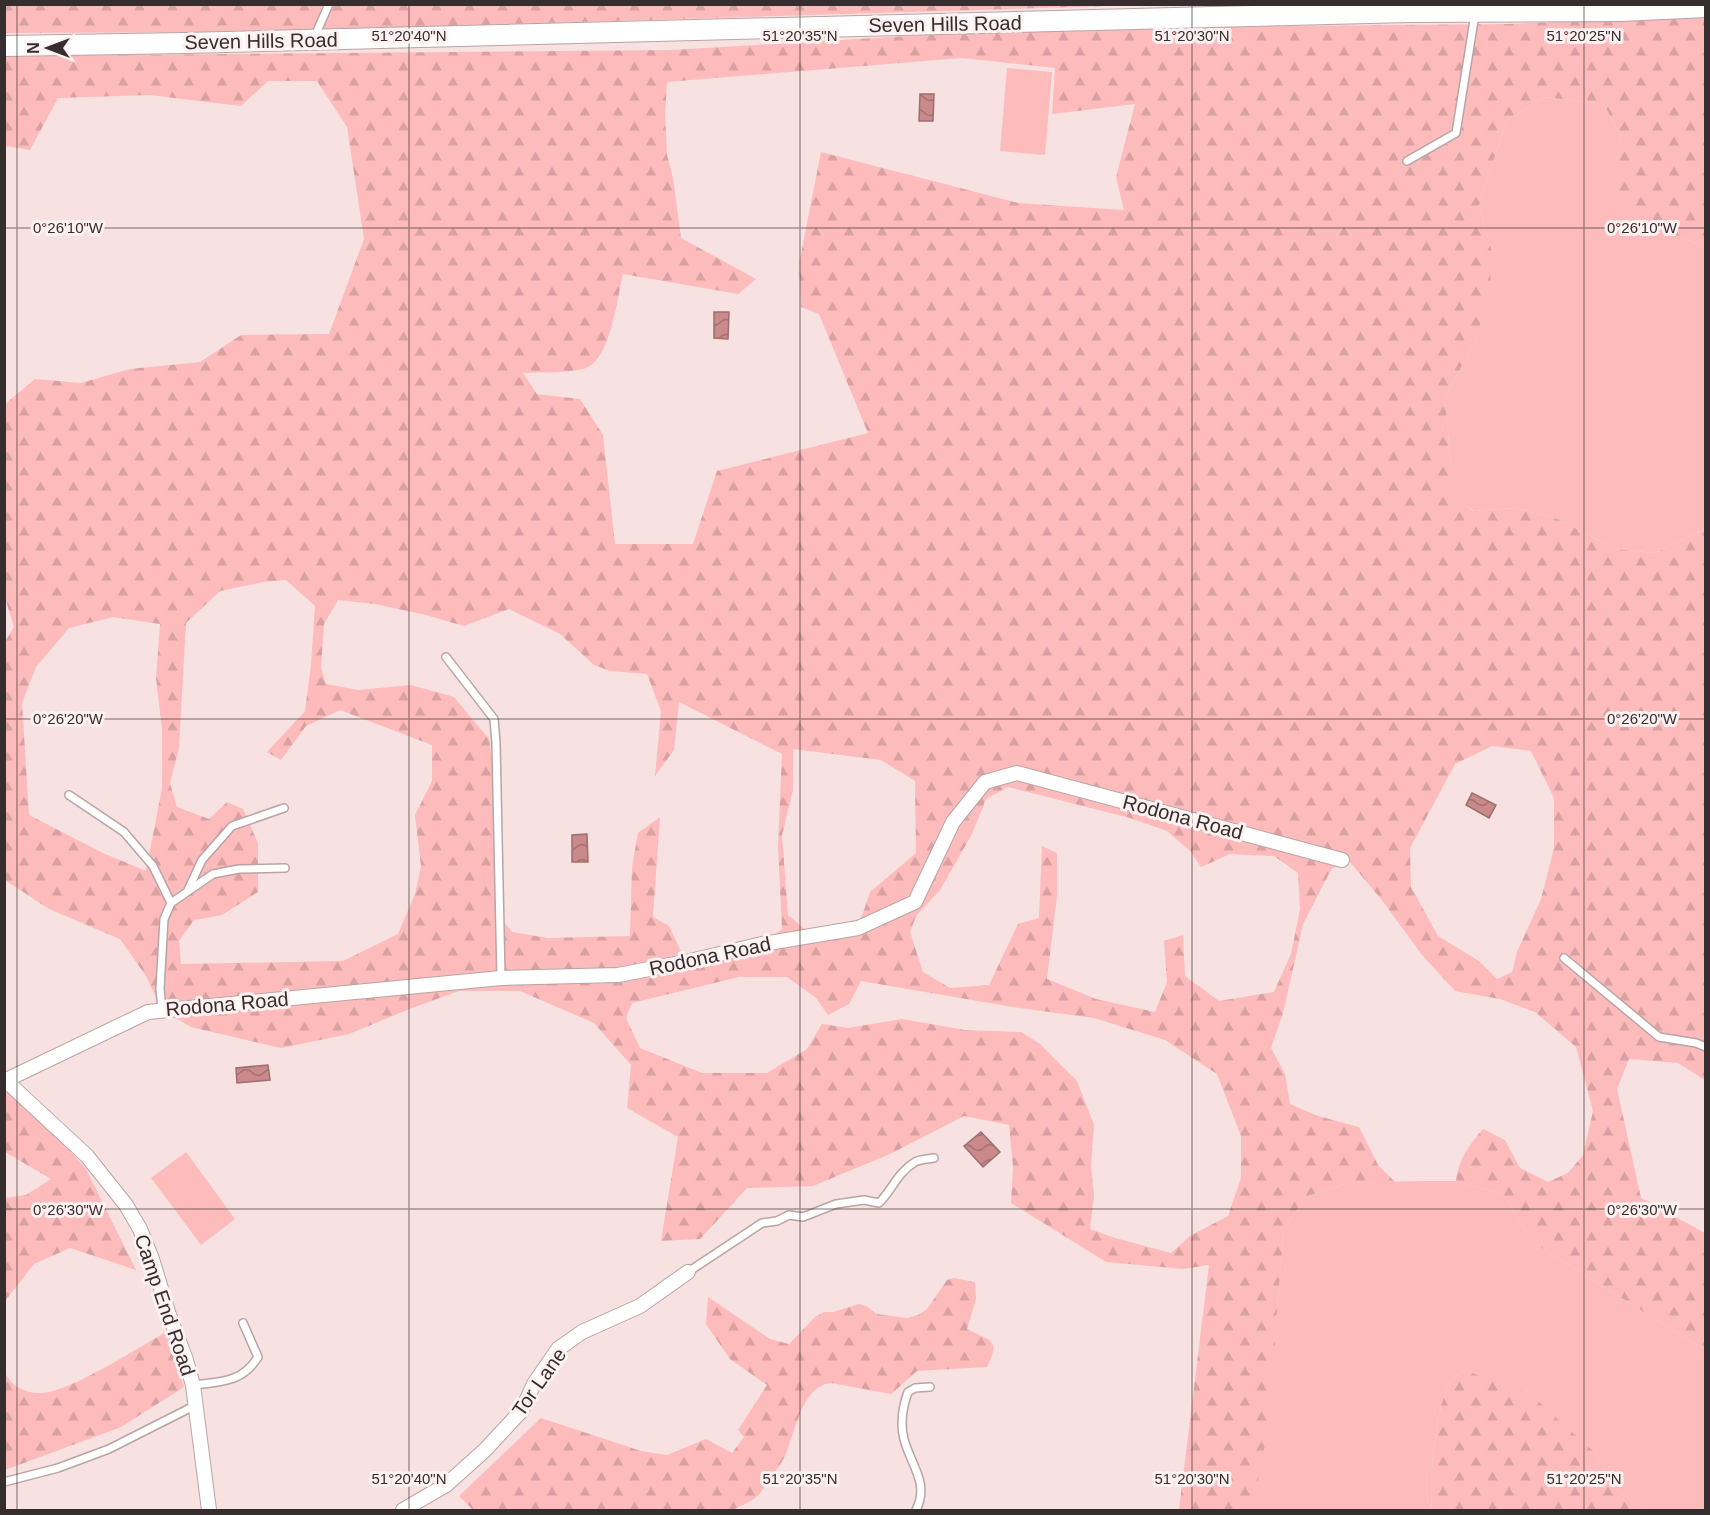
<svg xmlns="http://www.w3.org/2000/svg" width="1710" height="1515" font-family="Helvetica,sans-serif">
<defs>
<pattern id="forest-firs" width="22" height="20" patternUnits="userSpaceOnUse" patternTransform="scale(1.5)"><rect width="22" height="20" fill="#fdbbbc"/><path d="M5 1l3.5 6h-7zM16 11l3.5 6h-7z" fill="#d9a1a2"/></pattern>
<pattern id="water-waves" width="16" height="10" patternUnits="userSpaceOnUse" patternTransform="scale(1.5)"><rect width="16" height="10" fill="#ca898a"/><path d="M0 5q4-4 8 0t8 0" fill="none" stroke="#a57071"/></pattern>
</defs>
<rect width="100%" height="100%" fill="#f7e1e1"/>
<!-- green -->
<path fill="#fdbbbc" d="M1007,68L1052,72L1045,155L1000,151Z
M1545,97L1604,104L1621,138L1612,195L1644,225L1705,246V529L1655,553L1615,549L1558,519L1515,508L1474,511L1451,495V468L1445,398L1477,337L1492,252L1479,206L1506,121Z
M186,1152L235,1219L201,1245L151,1178Z
M1420,1181H1456L1504,1195L1532,1242L1705,1350V1510H1646L1619,1493L1595,1453L1463,1370C1457,1376 1448,1384 1445,1392C1435,1422 1429,1479 1432,1510H1252L1276,1322L1284,1229L1305,1197L1348,1183Z"/>
<!-- forest -->
<path fill="url(#forest-firs)" fill-rule="evenodd" d="M4,5H1145L242,32L5,33Z
M1705,16V246L1644,225L1611,195L1621,138L1604,104L1545,97L1506,121L1479,206L1492,252L1490,286L1477,337L1445,398L1451,468V494L1473,511L1515,508L1558,519L1615,549L1655,553L1705,529V1080L1678,1063L1629,1059L1617,1089L1641,1198L1705,1233V1350L1532,1242L1504,1195L1456,1181C1458,1160 1469,1145 1483,1129L1505,1140L1520,1168L1548,1182L1568,1173L1583,1155L1593,1111L1576,1047L1535,1012L1500,999L1455,991L1422,955L1381,899L1350,862L1332,868L1303,924L1283,1013L1271,1048L1285,1074L1290,1104L1318,1116L1359,1127L1378,1165L1395,1182L1348,1183L1305,1197L1284,1229L1276,1322L1271,1415L1252,1510H1179L1209,1265L1183,1269L1106,1262L1011,1203L1013,1167L1009,1125L964,1116L890,1154L813,1186L747,1188L700,1239L661,1241L678,1137L627,1108L631,1065L594,1023L520,991H459L412,1008L349,1034L281,1048L191,1027L162,1010L146,976L120,939L49,909L5,880L4,643L14,627L4,595V405L35,379L81,383L130,369L200,362L241,335L329,334L364,239L347,127L317,81H268L241,106L149,95L58,98L30,150L5,146V56L671,50L959,33L1190,27L1508,24ZM962,58L1055,68L1052,114L1135,104L1116,177L1124,210L1018,203L821,152L799,264L801,307L819,314L868,433L717,471L693,544H615L603,435L580,399L537,394L523,373C542,372 565,373 583,369C611,362 617,298 623,274L738,294L756,279L681,238L673,178L667,155L665,114L667,82ZM286,580L315,606L311,665L305,711L267,752L281,760L306,726L340,710L432,745V781L415,815L421,866L415,894L398,934L343,961L181,964L179,941L194,920L222,915L258,892V843L243,809L227,802L209,819L177,807L170,783L179,748L186,623L220,591L263,582ZM338,600L375,604L426,615L464,626L509,609L560,634L594,665L610,671L647,674L661,711L655,776L674,750L679,702L782,754L778,846L782,929L762,944L686,962L669,926L653,917L660,817L638,833L632,867L630,936L548,938L512,932L497,913L494,864L496,784L489,739L454,697L411,685L358,690L326,684L321,668L324,624ZM113,617L160,624L156,678L162,729V788L146,871L103,853L29,815L22,703L36,667L69,628ZM1492,746L1531,751L1554,798V848L1541,899L1517,952L1512,972L1497,979L1479,961L1438,936L1411,887L1410,848L1455,764ZM793,749L881,760L915,781L916,853L870,892L858,928L812,935L788,915L782,835L793,790ZM1008,787L1130,818L1167,831L1190,851L1201,867L1230,854L1274,856L1298,873L1300,909L1291,954L1274,992L1219,1001L1185,976L1183,935L1164,941L1167,982L1155,1012L1096,999L1047,979L1057,896V853L1042,846L1039,918L1018,924L989,985L950,988L923,972L910,932L916,916L940,890L972,834L986,799ZM739,977H787L816,998L828,1015L849,1004L861,981L1013,1007L1094,1018L1165,1040L1217,1074L1241,1136V1178L1228,1216L1190,1236L1171,1253L1115,1238L1090,1229L1094,1195L1091,1166L1094,1125L1077,1081L1040,1044L1021,1032L965,1030L902,1019L848,1028L822,1024L807,1049L767,1073H702L640,1048L626,1018L632,1003Z
M5,1092L38,1114L86,1169L136,1270L70,1248L34,1264L5,1301V1198L26,1195L51,1179L5,1152Z
M954,1278L975,1282L976,1299L967,1329C991,1342 1001,1338 987,1367L917,1371L891,1394L831,1383C800,1386 795,1437 784,1458C777,1470 768,1483 760,1493C754,1501 741,1506 732,1510H473L459,1496L541,1418L641,1451L667,1455L706,1439L732,1453L744,1437L738,1430L767,1385L730,1359L706,1324L708,1297L770,1339L789,1344L815,1317L824,1312H833L859,1304L866,1306L877,1314L907,1318L918,1315L927,1309L947,1280Z
M168,1331L184,1387L121,1427L5,1470V1372C10,1386 27,1394 42,1393C72,1391 139,1347 168,1331Z
M1463,1370L1529,1393L1595,1453L1619,1493L1646,1510H1432C1429,1479 1435,1423 1445,1392C1448,1384 1457,1376 1463,1370Z"/>
<!-- water -->
<path fill="url(#water-waves)" stroke="#9e6e6e" stroke-width="1.5" d="M920,94H934L933,121H919Z
M714,312H729L728,339L714,338Z
M1472,793L1496,805L1489,818L1466,805Z
M587,834L588,862H572V835Z
M268,1065L270,1080L237,1083L236,1068Z
M981,1132L1000,1152L983,1167L964,1146Z"/>
<g fill="none" stroke-linecap="round" stroke-linejoin="round">
<!-- service casing -->
<g stroke="#b9a4a4" stroke-width="10">
<path id="service" d="M314,38L329,4
M1407,161L1456,133L1475,14
M446,657L494,719L496,743L501,978
M69,795L124,832L153,866L171,903
M188,890L202,860L232,826L284,808
M1564,958L1659,1037L1696,1043L1706,1047
M162,1010L160,989L164,919L171,903L213,874L239,869L285,868
M688,1272L762,1223L777,1221L789,1215L803,1217L836,1204L864,1200L879,1203C892,1190 898,1172 915,1162C920,1159 928,1159 934,1158
M193,1385C221,1382 243,1382 258,1357L243,1323
M4,1482L58,1468L109,1449L196,1405
M916,1510C930,1483 910,1464 904,1439C900,1424 903,1406 908,1392L915,1388L930,1387"/>
</g>
<!-- minor casing -->
<g stroke="#b9a4a4" stroke-width="16">
<path id="minor" d="M4,1079L87,1156L126,1205L140,1229L152,1259L169,1315L185,1357L193,1385L209,1510
M6,1080L148,1012L501,978L618,975L686,962L762,944L858,928L915,902L953,822L985,782L1017,773L1342,860
M403,1510L446,1485L485,1450L522,1410L534,1384L558,1349L582,1332L640,1306L688,1272"/>
</g>
<!-- secondary casing -->
<g stroke="#b9a4a4" stroke-width="22">
<path id="secondary" d="M4,46L185,43L1409,12L1621,11L1706,7"/>
</g>
<!-- service -->
<use href="#service" stroke="#fff" stroke-width="7"/>
<!-- minor -->
<use href="#minor" stroke="#fff" stroke-width="14"/>
<!-- secondary -->
<use href="#secondary" stroke="#fff" stroke-width="20"/>
</g>
<!-- ticks -->
<path fill="none" stroke="#362e2e" stroke-width="1.5" stroke-opacity="0.45" d="M17,4V1510M409,4V1510M800,4V1510M1192,4V1510M1584,4V1510M4,228H1706M4,719H1706M4,1209H1706"/>
<g text-anchor="middle" dominant-baseline="central" stroke-width="6" stroke-linejoin="round" paint-order="stroke">
<!-- street labels -->
<g font-size="20" fill="#362e2e" stroke="#fef1f1">
<text transform="translate(945 24) rotate(-1)">Seven Hills Road</text>
<text transform="translate(261 41) rotate(-1)">Seven Hills Road</text>
<text transform="translate(1183 817) rotate(15)">Rodona Road</text>
<text transform="translate(710 956) rotate(-12)">Rodona Road</text>
<text transform="translate(227 1004) rotate(-5)">Rodona Road</text>
<text transform="translate(165 1305) rotate(71)">Camp End Road</text>
<text transform="translate(539 1382) rotate(-55)">Tor Lane</text>
</g>
</g>
<g font-size="15" text-anchor="middle" fill="#362e2e" stroke="#fef1f1" stroke-width="6" stroke-linejoin="round" paint-order="stroke">
<text x="409" y="41">51°20'40"N</text>
<text x="800" y="41">51°20'35"N</text>
<text x="1192" y="41">51°20'30"N</text>
<text x="1584" y="41">51°20'25"N</text>
<text x="1642" y="233">0°26'10"W</text>
<text x="68" y="233">0°26'10"W</text>
<text x="1642" y="724">0°26'20"W</text>
<text x="68" y="724">0°26'20"W</text>
<text x="1642" y="1215">0°26'30"W</text>
<text x="68" y="1215">0°26'30"W</text>
<text x="409" y="1484">51°20'40"N</text>
<text x="800" y="1484">51°20'35"N</text>
<text x="1192" y="1484">51°20'30"N</text>
<text x="1584" y="1484">51°20'25"N</text>
</g>
<!-- border -->
<rect width="1710" height="1515" fill="none" stroke="#362e2e" stroke-width="12"/>
<!-- north arrow -->
<g transform="translate(48 48) rotate(270)" stroke="#fef1f1" stroke-width="4.5" paint-order="stroke">
<path d="M0-4.5L10 22L0 15L-10 22Z" fill="#362e2e"/>
<text y="-9" font-size="16" font-weight="bold" text-anchor="middle" fill="#362e2e">N</text>
</g>
</svg>
